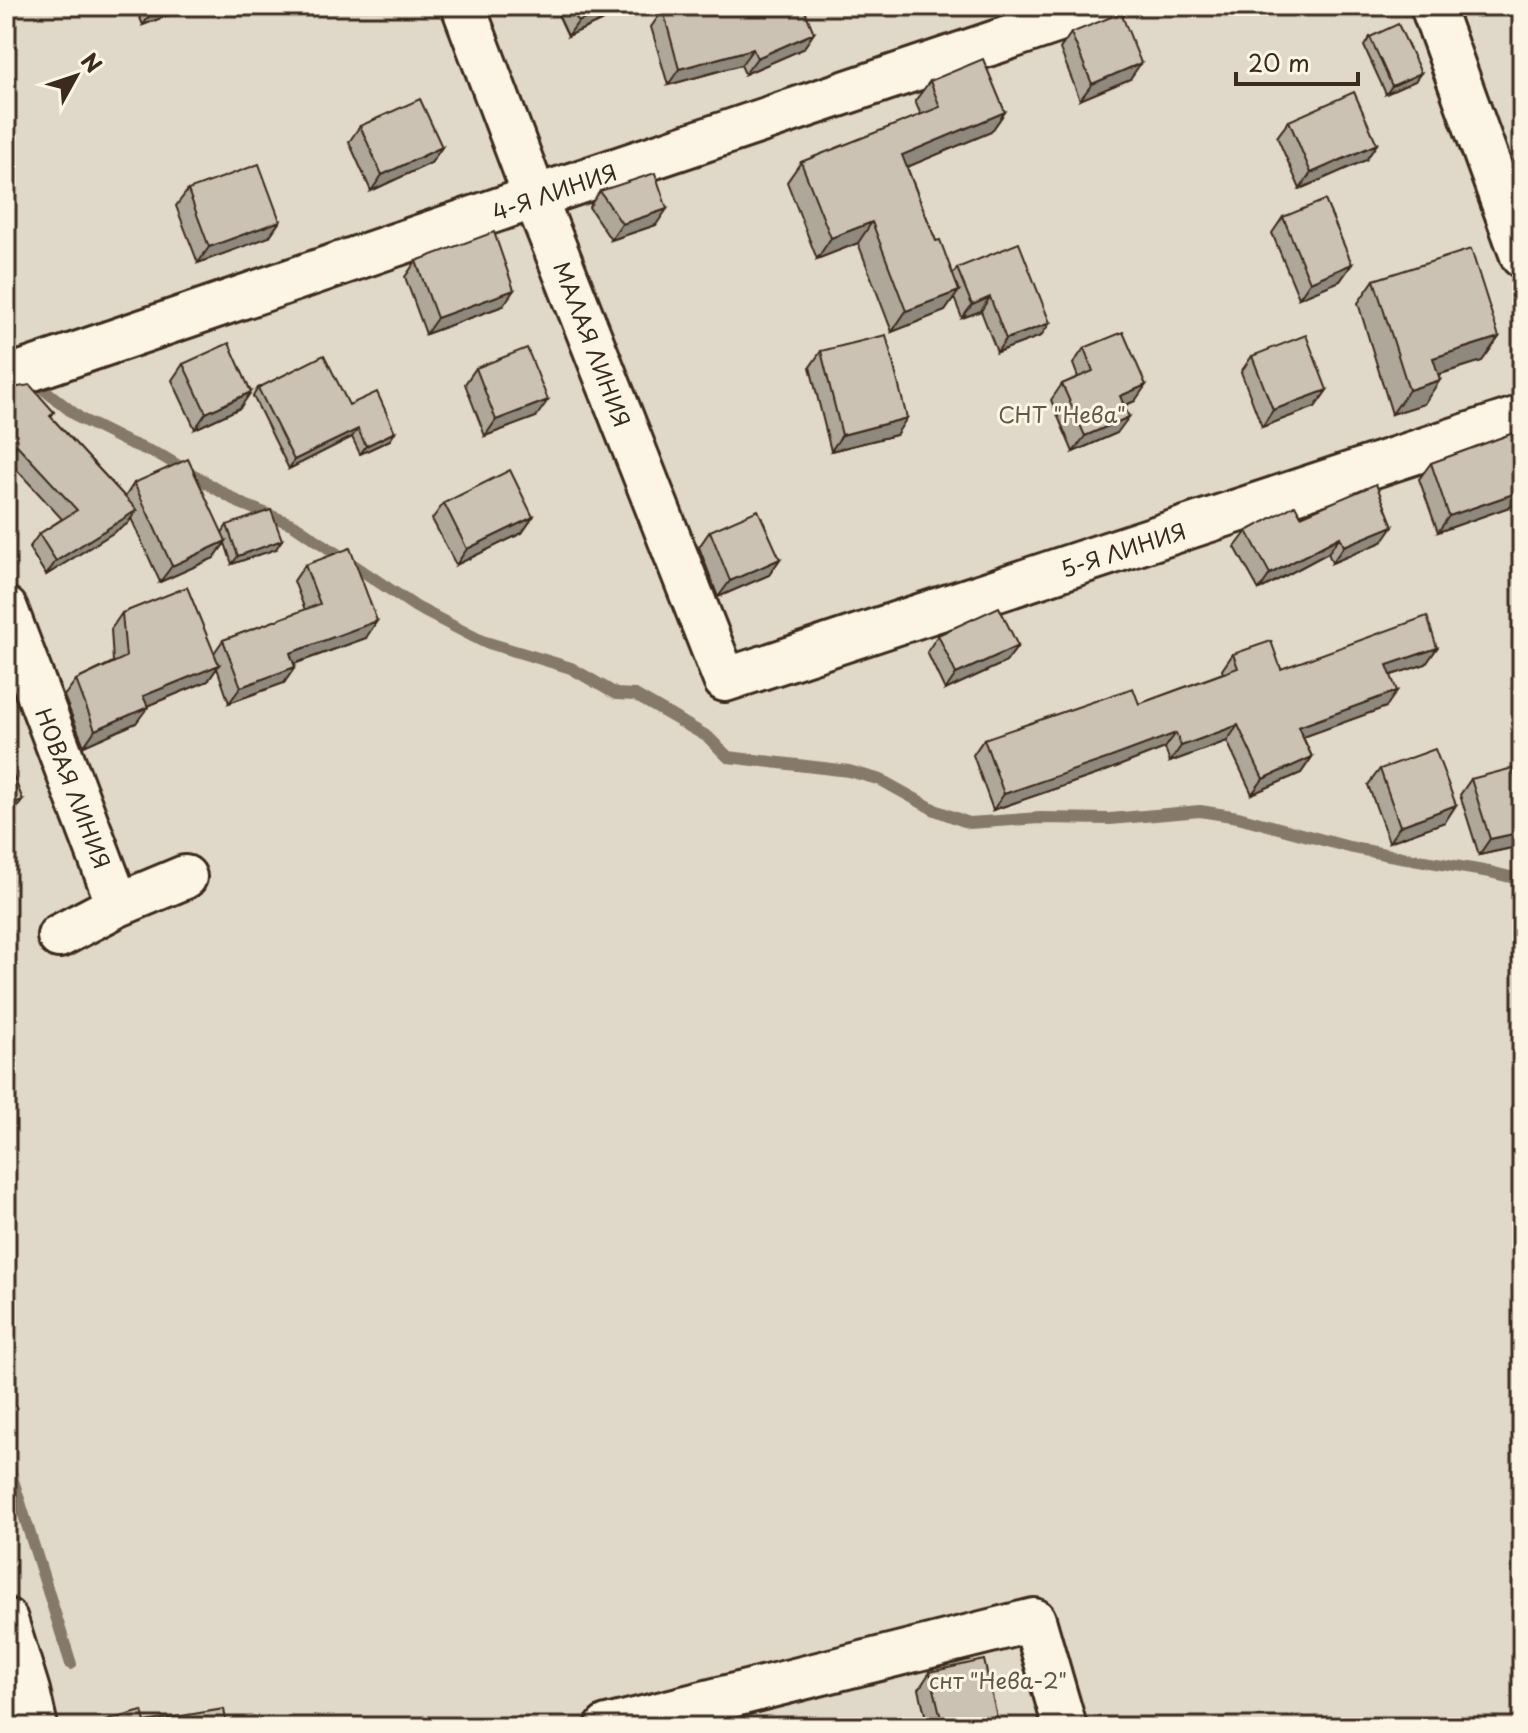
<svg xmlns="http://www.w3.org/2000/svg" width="1528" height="1733" font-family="'Playpen Sans',sans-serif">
<rect width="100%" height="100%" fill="#fcf5e5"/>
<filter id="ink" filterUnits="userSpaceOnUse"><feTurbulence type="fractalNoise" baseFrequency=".0125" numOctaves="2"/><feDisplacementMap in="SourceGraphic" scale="16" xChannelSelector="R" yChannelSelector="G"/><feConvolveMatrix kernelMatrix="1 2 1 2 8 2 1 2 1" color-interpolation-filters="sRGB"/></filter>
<g filter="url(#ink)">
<!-- green -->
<path fill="#e0d8c8" stroke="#8e8173" stroke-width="2" d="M6,6H1522V1727H6Z"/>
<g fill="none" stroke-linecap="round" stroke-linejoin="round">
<!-- stream -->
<path stroke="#85796b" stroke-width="12" d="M37,384L81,419L125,441L162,456L240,503L294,525L416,607L482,641L571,668L616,694L635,695L708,737L728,757L849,771L881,780L935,810L969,823L1040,818L1110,819L1200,811L1238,817L1349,847L1395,856L1490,872L1522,880
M6,1458L71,1664"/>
<!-- minor casing -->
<g stroke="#3b2a1e" stroke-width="48">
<path id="minor" d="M463,6L535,197L725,680L1522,417
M1432,6L1522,256
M6,378L535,197L1103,6
M6,609L118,905L59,936
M118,905L185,877
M6,1620L28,1691L36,1727
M607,1727L1034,1620L1065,1727"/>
</g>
<!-- minor -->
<use href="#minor" stroke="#fcf5e5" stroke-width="42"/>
</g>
<!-- wall -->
<path fill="#afa79a" stroke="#3b2a1e" stroke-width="2" d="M135,6H193L143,25Z
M554,6H619L612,16L568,36Z
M663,10L814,33L803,49L745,74L741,65L668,85L651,27Z
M1071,33L1130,79L1080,100L1060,49Z
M1370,37L1415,81L1386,94L1364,46Z
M930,81L1005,112L991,132L907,167L936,241L953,274L957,268L1041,336L997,352L981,311L962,318L954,298L945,311L892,332L858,243L817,259L787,182L801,162L921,115L915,101Z
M1289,121L1377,144L1366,160L1300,189L1277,137Z
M360,126L442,147L431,163L371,191L349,142Z
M188,190L280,221L269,237L198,263L176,206Z
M600,191L656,225L611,240L589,207Z
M1283,217L1352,264L1340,281L1299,298L1272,233Z
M416,261L503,306L426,334L405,277Z
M1374,280L1499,337L1482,361L1438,375L1424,404L1392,414L1358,303Z
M1084,348L1135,401L1124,406L1117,433L1073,452L1051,400L1062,384L1078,377L1073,364Z
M821,351L896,435L831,451L810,367Z
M1252,356L1327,390L1315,407L1262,427L1241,372Z
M183,364L240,408L195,429L172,380Z
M476,368L536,417L485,436L465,384Z
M6,385L54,412L51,417L125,497L134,483L222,533L227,525L276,549L232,564L225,543L214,558L160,582L131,518L127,524L46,575L29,548L39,534L62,519L7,459L6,460Z
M258,388L349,405L395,432L390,440L360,454L352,437L289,469L253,396Z
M1522,430V527L1515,505L1438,532L1419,479L1431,463Z
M444,503L533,517L522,533L456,565L432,519Z
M1301,516L1382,542L1332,563L1328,553L1259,590L1235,547L1247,531Z
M710,531L780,559L769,575L718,597L699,547Z
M305,565L366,638L294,664L295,667L284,683L229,703L217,668L208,681L147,706L136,723L84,746L64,696L76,680L113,662L111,629L122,613L214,653L223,640L305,610L294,581Z
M938,635L1018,646L1006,662L945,690L927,652Z
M1437,648L1426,664L1391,675L1386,707L1303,737L1312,757L1301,773L1252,794L1227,741L1170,762L1165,748L1098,774L993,810L973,755L984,739L1139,704L1223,673L1222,670L1233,654L1281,669Z
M1380,769L1456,805L1445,822L1389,842L1368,785Z
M1471,779L1516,847L1479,855L1460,795Z
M930,1672L990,1727H928L919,1689Z"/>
<!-- shaded-wall -->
<path fill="#8f887d" stroke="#3b2a1e" stroke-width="2" d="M162,6H193L143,25L154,9Z
M612,6H619L612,16L568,36L578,22Z
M814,33L803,49L745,74L757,58Z
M753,49L741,65L668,85L679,69Z
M1141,63L1130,79L1080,100L1092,84Z
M1421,73L1415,81L1386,94L1392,86Z
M1005,112L991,132L888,175L902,155Z
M1377,144L1366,160L1300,189L1311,173Z
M442,147L431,163L371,191L382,175Z
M667,209L656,225L611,240L622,224Z
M280,221L269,237L198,263L209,247Z
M872,222L858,243L817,259L831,238Z
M1352,264L1340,281L1299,298L1310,282Z
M514,290L503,306L426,334L437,318Z
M959,291L945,311L892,332L906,311Z
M990,297L981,311L962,318L972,305Z
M1050,323L1041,336L997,352L1006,339Z
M1499,337L1482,361L1417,381L1433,358Z
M1440,380L1424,404L1392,414L1409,390Z
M1146,385L1135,401L1108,412L1120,396Z
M1327,390L1315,407L1262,427L1273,410Z
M251,392L240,408L195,429L206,413Z
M548,400L536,417L485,436L496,420Z
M1129,417L1117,433L1073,452L1085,436Z
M907,418L896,435L831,451L842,435Z
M358,429L352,437L289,469L294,460Z
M395,432L390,440L360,454L366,446Z
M17,445L6,460V457L9,452Z
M1522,491V495L1515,505L1438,532L1449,516Z
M137,510L127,524L46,575L56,561Z
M533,517L522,533L456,565L467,549Z
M1393,526L1382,542L1332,563L1344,546Z
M1340,537L1328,553L1259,590L1270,574Z
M282,540L276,549L232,564L238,556Z
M226,541L214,558L160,582L172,566Z
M780,559L769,575L718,597L730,581Z
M377,621L366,638L279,669L290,653Z
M1018,646L1006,662L945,690L956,674Z
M1437,648L1426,664L1376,680L1387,665Z
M219,665L208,681L132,712L143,696Z
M295,667L284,683L229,703L241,687Z
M1397,691L1386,707L1287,743L1298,727Z
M148,707L136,723L84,746L95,730Z
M1238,725L1227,741L1170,762L1181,746Z
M1176,733L1165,748L1098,774L993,810L1004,794Z
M1312,757L1301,773L1252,794L1263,779Z
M23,800L11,816L6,818V806Z
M1456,805L1445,822L1389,842L1400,826Z
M1522,832V838L1516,847L1479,855L1490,839Z
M997,1717L990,1727H953Z"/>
<!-- building -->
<path fill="#ccc2b3" stroke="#3b2a1e" stroke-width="2" d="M571,6H612L578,22Z
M679,6H803L814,33L757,58L753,49L679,69L663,10Z
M1121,13L1141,63L1092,84L1071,33Z
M1398,24L1421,73L1392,86L1370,37Z
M983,59L1005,112L902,155L936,241L940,240L959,291L906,311L872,222L831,238L801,162L940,107L930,81Z
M1354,92L1377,144L1311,173L1289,121Z
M420,99L442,147L382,175L360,126Z
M259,164L280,221L209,247L188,190Z
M655,173L667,209L622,224L600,191Z
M1325,200L1352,264L1310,282L1283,217Z
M494,232L514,290L437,318L416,261Z
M1019,243L1050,323L1006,339L990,297L972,305L957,268Z
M1471,249L1499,337L1433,358L1440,380L1409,390L1374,280Z
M1123,332L1146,385L1120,396L1129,417L1085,436L1062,384L1093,371L1084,348Z
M886,335L907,418L842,435L821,351Z
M1306,335L1327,390L1273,410L1252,356Z
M229,343L251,392L206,413L183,364Z
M527,348L548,400L496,420L476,368Z
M324,355L349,405L377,392L395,432L366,446L358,429L294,460L258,388Z
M6,385L12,388L30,385L54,412L50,416L137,510L56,561L39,534L77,510L17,445L9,452L6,448Z
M1522,430V491L1449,516L1431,463Z
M188,459L226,541L172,566L134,483Z
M510,470L533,517L467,549L444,503Z
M1376,484L1393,526L1344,546L1340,537L1270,574L1247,531L1295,505L1301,516Z
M271,510L282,540L238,556L227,525Z
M758,510L780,559L730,581L710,531Z
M350,548L377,621L290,653L295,667L241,687L223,640L320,604L305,565Z
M187,587L219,665L143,696L148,707L95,730L76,680L126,657L122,613Z
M999,607L1018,646L956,674L938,635Z
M1427,616L1437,648L1387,665L1397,691L1298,727L1312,757L1263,779L1238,725L1181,746L1176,733L1109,758L1004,794L984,739L1133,688L1139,704L1238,668L1233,654L1271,641L1281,669Z
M1435,749L1456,805L1400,826L1380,769Z
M10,768L23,800L6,806V769Z
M1513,768L1522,808V832L1490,839L1471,779Z
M984,1660L997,1717L953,1727H943L930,1672Z
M224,1709L227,1727H89L88,1726L142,1711L145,1722Z
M685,1719L687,1727H652Z"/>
</g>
<g text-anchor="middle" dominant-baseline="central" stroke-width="6" stroke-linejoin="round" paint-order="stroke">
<!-- street labels -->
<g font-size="22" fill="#3b2a1e" stroke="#fcf5e5">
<text transform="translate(554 191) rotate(-19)">4-Я ЛИНИЯ</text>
<text transform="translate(593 344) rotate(69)">МАЛАЯ ЛИНИЯ</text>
<text transform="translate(1123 549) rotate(-18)">5-Я ЛИНИЯ</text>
<text transform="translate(74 788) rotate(69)">НОВАЯ ЛИНИЯ</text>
</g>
<!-- park labels -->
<g font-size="22" fill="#645648" stroke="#fcf5e5">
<text x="1062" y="413">СНТ "Нева"</text>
<text x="998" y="1679">снт "Нева-2"</text>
</g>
</g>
<!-- margin -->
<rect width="1528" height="1733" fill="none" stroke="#fcf5e5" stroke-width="32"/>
<rect x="16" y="16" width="1496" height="1701" fill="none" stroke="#3b2a1e" stroke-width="3" filter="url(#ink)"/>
<!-- north arrow -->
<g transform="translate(76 76) rotate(50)" stroke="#fcf5e5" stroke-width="6" paint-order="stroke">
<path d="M0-6L14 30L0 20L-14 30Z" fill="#3b2a1e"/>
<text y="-12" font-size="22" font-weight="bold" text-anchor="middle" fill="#3b2a1e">N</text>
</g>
<!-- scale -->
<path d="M1236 72v12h122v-12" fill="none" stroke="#3b2a1e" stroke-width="4"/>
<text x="1248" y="72" font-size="24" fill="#3b2a1e" stroke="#fcf5e5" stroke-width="6" paint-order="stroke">20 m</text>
</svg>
